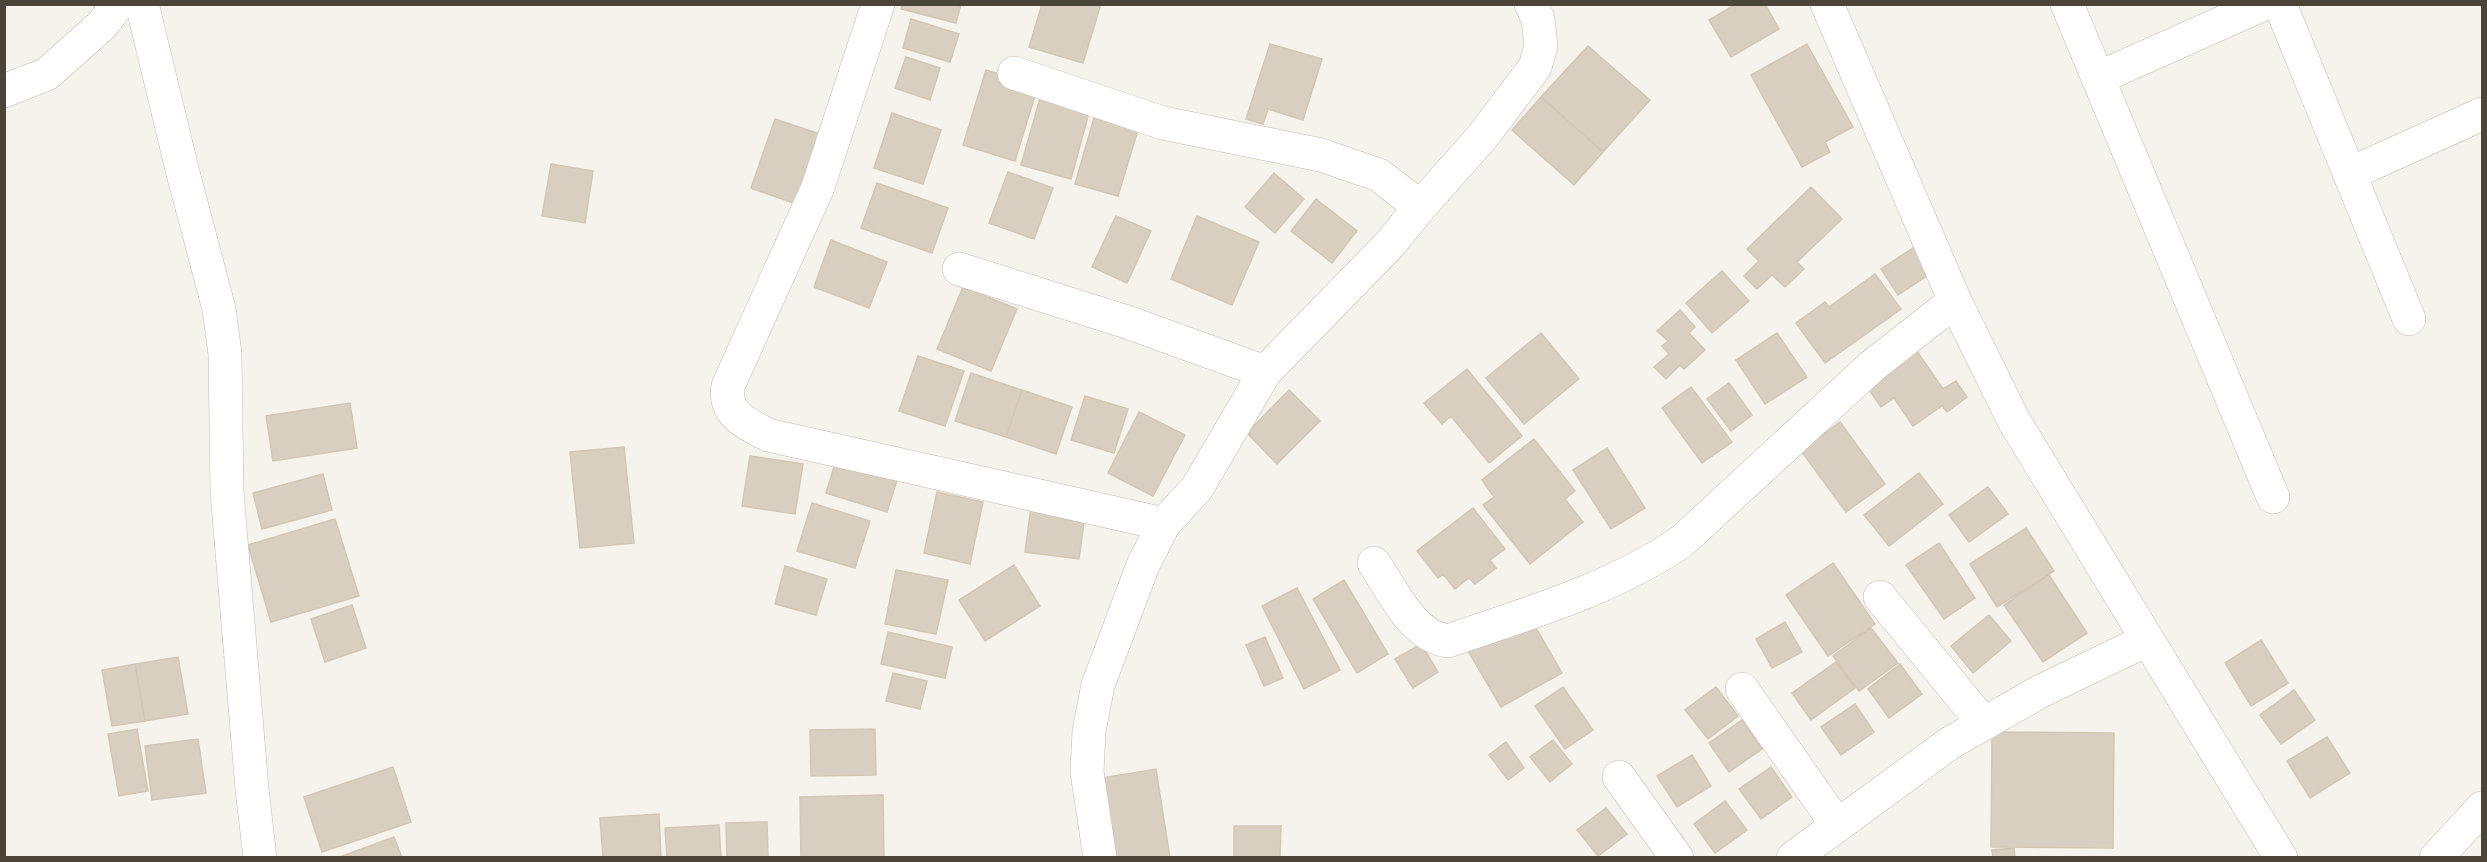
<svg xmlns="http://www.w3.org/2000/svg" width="2487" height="862" font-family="'Varela Round',sans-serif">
<rect width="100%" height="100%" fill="#f6f3ec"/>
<!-- building -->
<path fill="#d8cfc1" stroke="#d3c7b4" stroke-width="1.5" d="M902,4H961L956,23L901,9Z
M1042,4H1101L1083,63L1029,47Z
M1736,4H1765L1779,29L1731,57L1709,20Z
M911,19L959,34L950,62L903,48Z
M1270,44L1322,59L1303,120L1268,109L1263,124L1246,119Z
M1807,44L1853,127L1825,142L1830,152L1802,167L1751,75Z
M1588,46L1650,100L1603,152L1541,97Z
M906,57L940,68L930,100L895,88Z
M986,70L1038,86L1015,161L963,145Z
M1041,95L1090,109L1071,179L1021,165Z
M1541,97L1603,152L1574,185L1512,130Z
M892,113L941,130L923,184L874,168Z
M1094,118L1138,130L1118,196L1075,184Z
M775,119L823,135L799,205L751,188Z
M551,164L593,171L585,223L542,216Z
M1008,172L1053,188L1034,239L989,223Z
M1274,173L1304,199L1275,233L1245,207Z
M877,183L948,208L932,253L861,228Z
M1811,187L1842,219L1797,262L1804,269L1785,287L1772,275L1757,289L1744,276L1759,261L1747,249Z
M1316,199L1357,231L1332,263L1291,231Z
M1116,216L1151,231L1127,283L1092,267Z
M1197,216L1259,242L1232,305L1171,279Z
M831,240L887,262L869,308L814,287Z
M1916,246L1933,272L1898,295L1881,269Z
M1722,271L1749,301L1712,333L1686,303Z
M1875,274L1901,309L1825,363L1796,323L1825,302L1829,307Z
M963,287L1017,309L991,371L937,349Z
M1680,310L1695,327L1689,333L1705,350L1684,369L1680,365L1666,379L1654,367L1669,354L1662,346L1668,341L1657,331Z
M1541,333L1579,379L1524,424L1486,378Z
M1777,333L1807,377L1765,404L1736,360Z
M1912,344L1943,389L1956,381L1967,397L1947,412L1942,406L1913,426L1894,398L1881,407L1865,384Z
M918,356L964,371L945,426L899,411Z
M1467,369L1522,436L1489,463L1451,416L1442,424L1424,403Z
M971,373L1022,390L1006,437L955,421Z
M1729,383L1752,415L1731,431L1707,399Z
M1691,387L1732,442L1702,463L1662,408Z
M1022,390L1072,407L1056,454L1006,437Z
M1289,390L1320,421L1277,464L1247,433Z
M1085,396L1128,409L1114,453L1071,440Z
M350,403L357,448L273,461L266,416Z
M1139,412L1185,435L1153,496L1108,473Z
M1840,422L1885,484L1846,512L1801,451Z
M1534,439L1575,491L1565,499L1583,522L1530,564L1483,505L1494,497L1482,480Z
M624,447L634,543L580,548L570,452Z
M1607,448L1645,508L1611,529L1573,470Z
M750,456L803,464L795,514L742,506Z
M837,457L898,477L887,512L826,493Z
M1919,473L1943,504L1889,546L1864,515Z
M323,474L332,510L262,529L253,493Z
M1988,487L2008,514L1969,542L1949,515Z
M937,492L983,502L970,564L924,553Z
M812,503L870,521L855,568L797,551Z
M1031,507L1085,515L1079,559L1025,552Z
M1473,508L1505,549L1490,560L1496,568L1475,584L1469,578L1455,589L1443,574L1438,578L1417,551Z
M335,519L359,596L271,622L248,545Z
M2026,528L2054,571L1997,607L1970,564Z
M1939,543L1975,598L1944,619L1906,565Z
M1833,563L1875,624L1828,656L1786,595Z
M1014,565L1040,606L985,641L959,600Z
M785,566L827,579L816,615L775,604Z
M896,570L948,580L936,634L885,624Z
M2049,575L2087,633L2043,662L2004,605Z
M1344,580L1388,654L1357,673L1313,599Z
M1297,588L1340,670L1304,689L1262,606Z
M352,605L366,648L325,662L311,619Z
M1989,615L2011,641L1973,673L1951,646Z
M1529,616L1562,673L1501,707L1468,651Z
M1785,622L1802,652L1772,668L1756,639Z
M1871,628L1898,663L1859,691L1833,656Z
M888,632L952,647L945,678L881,664Z
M1265,637L1283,678L1264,686L1246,645Z
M2261,640L2288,683L2251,706L2225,663Z
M1421,644L1438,672L1413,688L1395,659Z
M178,657L188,714L145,721L135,664Z
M1836,662L1855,688L1811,720L1792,693Z
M135,664L145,721L112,726L102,670Z
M1900,664L1922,694L1889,718L1868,689Z
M893,673L927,681L920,709L886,701Z
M1563,687L1593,730L1565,749L1535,706Z
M1716,687L1738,716L1708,739L1685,710Z
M2294,690L2315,720L2281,744L2260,715Z
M1855,704L1874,732L1841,755L1821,727Z
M1742,720L1762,749L1729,772L1709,743Z
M137,729L148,791L119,796L108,734Z
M875,729L876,775L811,776L810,730Z
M1992,732L2114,733L2113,848L1991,847Z
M2327,737L2350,773L2310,798L2287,761Z
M198,739L206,793L152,800L145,746Z
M1553,740L1572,764L1550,782L1530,757Z
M1506,742L1524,768L1508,780L1489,755Z
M1692,755L1711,786L1677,807L1657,776Z
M393,767L411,822L322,852L304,797Z
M1771,767L1792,797L1761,819L1739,789Z
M1156,769L1170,858H1107L1095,779Z
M883,795L884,858H801L800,797Z
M1725,801L1747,830L1715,853L1694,824Z
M1606,808L1627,834L1598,856L1577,830Z
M659,814L661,858H603L600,818Z
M767,822L768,858H727L726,823Z
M719,825L721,858H667L665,828Z
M1234,826H1281L1280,858H1234Z
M394,837L402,858H337Z
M2014,848L2015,858H1993L1992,850Z"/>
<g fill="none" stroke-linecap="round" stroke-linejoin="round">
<!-- street casing -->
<g stroke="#c2bbae" stroke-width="34">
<path id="street" d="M142,4L183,173L219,309L225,354L227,492L252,789L260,858
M878,4L818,187L728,386C723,414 747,424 768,435L1164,524
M1827,4L1955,301L2014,421L2281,858
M2067,4L2273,497
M2280,4L2409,319
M1014,73L1163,123L1321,155L1379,175L1420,207
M2098,78L2264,4
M4,91L47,74L102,25L118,4
M2349,174L2482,114
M959,269L1127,322L1265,372
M1374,563C1393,591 1412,636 1448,641C1528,613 1610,590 1681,542L1872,366L1955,301
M1880,597L1984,724
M1742,689L1837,825
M1619,777L1677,858
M1100,858L1087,772L1089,731L1098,685L1143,565L1164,524L1197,488L1265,372L1390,244L1420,207L1483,136L1535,67L1541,46L1538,19L1531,4
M1793,858L1950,743L2041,691L2147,640
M2436,858L2482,808"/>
</g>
<!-- street -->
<use href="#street" stroke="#fff" stroke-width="33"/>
</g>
<!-- border -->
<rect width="2487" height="862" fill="none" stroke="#4b4439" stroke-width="12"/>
</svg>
